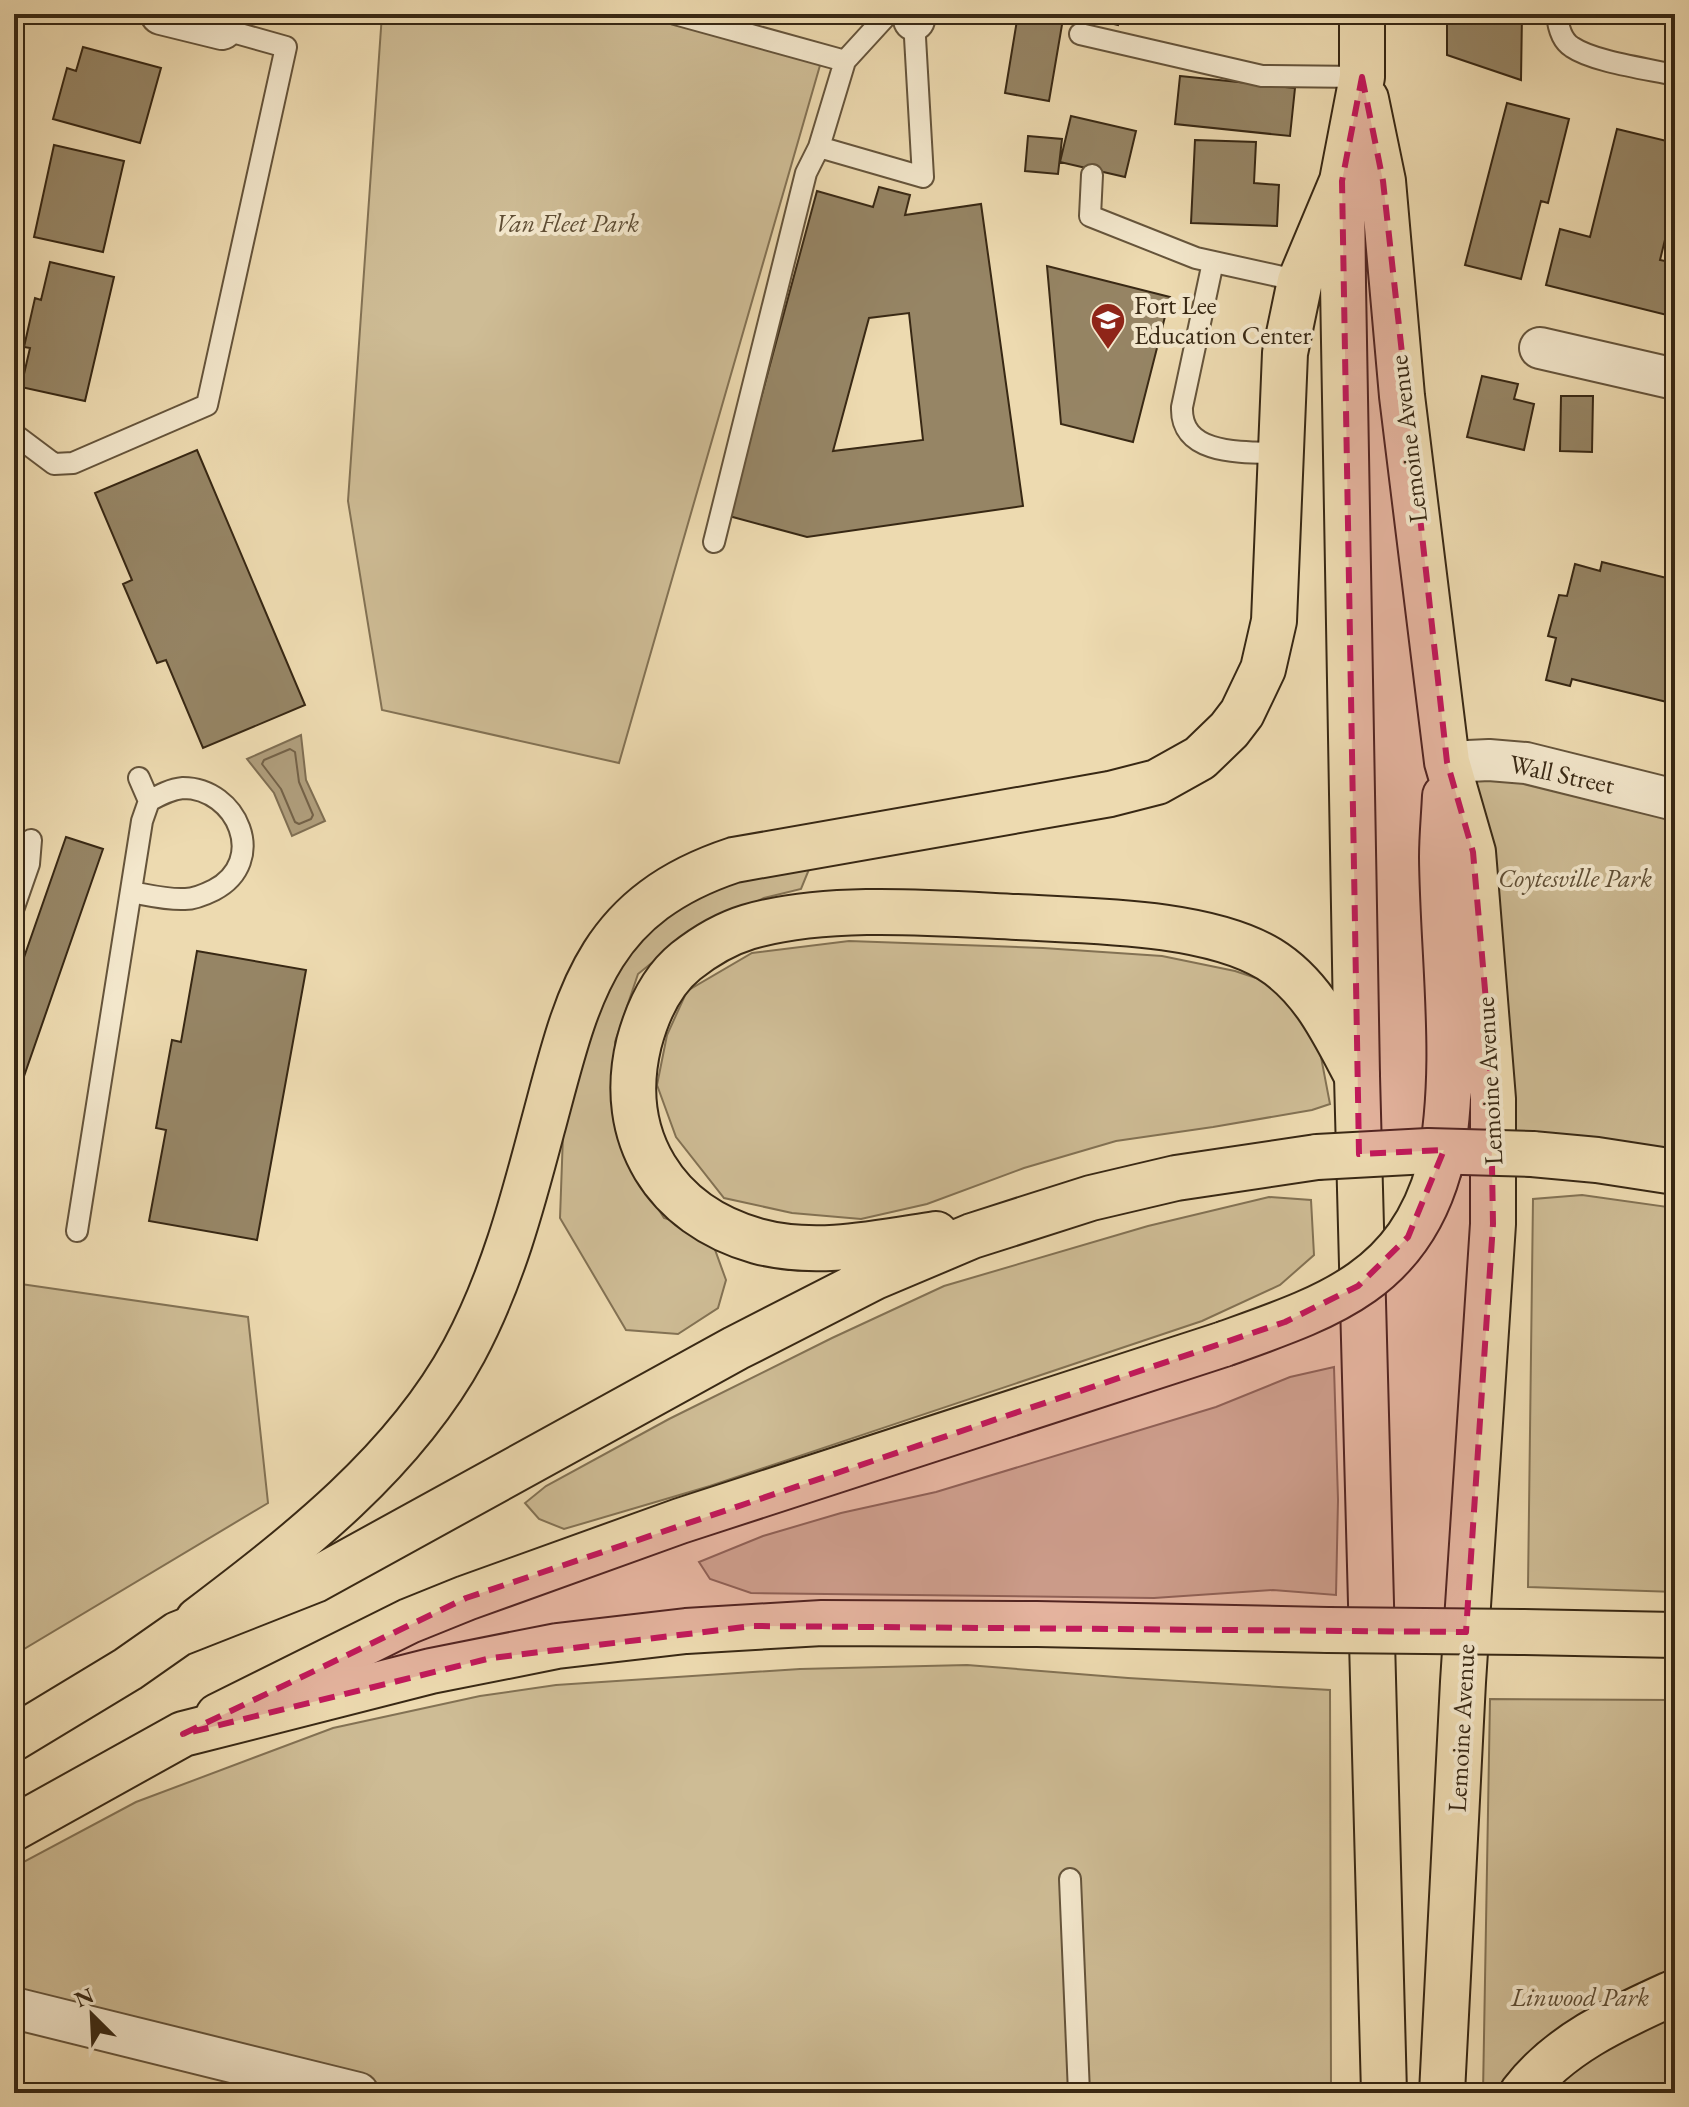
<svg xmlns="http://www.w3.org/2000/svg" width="1689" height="2107" font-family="'EB Garamond',serif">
<rect width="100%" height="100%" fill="#eddab0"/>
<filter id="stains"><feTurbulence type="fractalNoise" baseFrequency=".0025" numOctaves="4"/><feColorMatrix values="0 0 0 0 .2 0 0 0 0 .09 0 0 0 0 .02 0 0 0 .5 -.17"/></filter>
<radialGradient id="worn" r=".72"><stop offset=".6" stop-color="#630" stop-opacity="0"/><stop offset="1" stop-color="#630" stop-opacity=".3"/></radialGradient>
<!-- green -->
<path fill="#cebc95" stroke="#837254" stroke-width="2" d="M382,14H683L825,48L619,763L382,710L348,501Z
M1447,762L1675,800V1172L1494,1148Z
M812,862L801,889L764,898L686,935L638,974L615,1042L617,1119L637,1175L664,1218L680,1223L714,1247L726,1280L718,1308L678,1334L626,1330L560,1218L564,1107L591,1017L624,954L675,901L743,874Z
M849,941L1043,948L1162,956L1235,971L1265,981L1302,1008L1321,1057L1330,1104L1312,1110L1213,1127L1116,1141L1024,1168L927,1204L861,1219L792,1213L724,1198L676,1137L657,1085L667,1035L687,991L752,953Z
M1582,1195L1675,1208V1592L1528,1587L1533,1199Z
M1269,1197L1311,1200L1314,1255L1280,1285L1202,1321L710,1486L564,1529L539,1519L525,1503L546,1486L669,1419L832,1338L944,1286L1148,1226Z
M14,1283L248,1317L268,1503L14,1655Z
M1334,1367L1338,1500L1336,1595L1273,1590L1154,1598L751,1593L710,1579L699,1562L763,1536L841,1513L936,1492L1216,1407L1290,1377Z
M967,1665L1128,1678L1330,1690L1331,2093H412L14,2001V1867L136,1802L333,1728L480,1696L556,1685L800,1669Z
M1490,1699L1675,1700V2093H1483Z"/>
<!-- water -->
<path fill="#af9d7b" stroke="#7f6e52" stroke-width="2" d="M301,735L306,780L325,821L292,836L274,793L247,759Z"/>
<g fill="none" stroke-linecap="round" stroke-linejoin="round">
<!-- shore -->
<path stroke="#746248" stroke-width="2" d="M290,749L295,752L299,782L313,815L311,819L299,824L295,822L281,789L262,764L264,760Z"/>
</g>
<!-- building -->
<path fill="#968565" stroke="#382814" stroke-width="2" fill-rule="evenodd" d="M1018,14L1063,19L1049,101L1005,93Z
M1072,14H1120L1118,25Z
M1447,14H1522L1521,80L1447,55Z
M1636,14H1675V25Z
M83,47L161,68L140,143L53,119L67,68L76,71Z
M1180,76L1295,88L1290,136L1175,124Z
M1507,103L1569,119L1548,203L1541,201L1521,279L1465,265Z
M1071,116L1136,131L1125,177L1060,162Z
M1617,129L1675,143V199L1660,260L1675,263V317L1546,285L1560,229L1590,237Z
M1028,136L1062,139L1058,174L1025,171Z
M1195,140L1256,142L1254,183L1279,185L1277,226L1191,223Z
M54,145L124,161L103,252L34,237Z
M879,187L910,195L905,215L981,204L1023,506L807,537L729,516L817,191L873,207ZM909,313L923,440L833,451L869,318Z
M50,262L114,277L85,401L21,387L30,348L24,347L35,298L41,300Z
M1047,266L1170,297L1133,442L1061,424Z
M1482,376L1518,384L1514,399L1534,404L1524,450L1467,437Z
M1561,396H1593L1592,452L1560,451Z
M197,450L305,705L203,748L166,660L157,663L123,584L132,580L95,493Z
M1602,562L1675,580V711L1669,710L1671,703L1572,679L1570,686L1546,680L1556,638L1548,636L1559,595L1567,596L1575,564L1600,571Z
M66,837L103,849L14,1105V986Z
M197,951L306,970L257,1240L149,1221L166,1130L156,1128L172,1040L181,1042Z"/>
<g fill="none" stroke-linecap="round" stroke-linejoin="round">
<!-- lane casing -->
<g stroke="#65543b" stroke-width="24">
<path id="lane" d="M675,14L845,61
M888,14L845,61L819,147L923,177L914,20
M1557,14C1558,26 1561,40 1572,47C1594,62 1648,69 1675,75
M1080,34L1262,76L1362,77
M1092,175L1090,216L1196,258L1300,281
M1213,262L1182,407C1180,457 1246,452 1280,453
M14,434L54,464L73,463L207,405L286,47L222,29
M714,542L806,173L819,147
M131,892C148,895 167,900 185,899C195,899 206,894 214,890C269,861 237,788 183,788C171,789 160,795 149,801
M14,907L29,864L31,840
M77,1231L142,821L149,801L139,778
M1070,1879L1079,2093"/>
</g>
<!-- street casing -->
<g stroke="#65543b" stroke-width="44">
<path id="street" d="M161,14L222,29
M913,14L914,20
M1540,348L1675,379
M1447,762L1489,760L1526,763L1675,800
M14,2008L358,2093"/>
</g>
<!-- primary casing -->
<g stroke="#382814" stroke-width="48">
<path id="primary" d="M1362,14V77L1342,181L1343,285L1357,1076L1384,2093
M1366,99L1383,181L1402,396L1447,762L1473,852L1493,1099V1224L1463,1682L1442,2093
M1439,1169C1460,1067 1443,960 1442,857C1442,837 1444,817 1445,796
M198,1620C297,1545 404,1462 464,1351C502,1280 522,1205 542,1129C577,1000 592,907 734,860L1110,794L1157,782L1200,758L1229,730L1242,713L1263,669L1274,621L1285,353L1300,281L1342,181
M218,1716L409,1621L466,1598L680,1521L1224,1344"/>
</g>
<!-- highway casing -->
<g stroke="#382814" stroke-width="48">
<path id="highway" d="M1532,1154L1597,1160L1675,1172
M936,1234C878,1243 815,1257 757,1241C665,1215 616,1137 639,1043C647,1013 661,981 686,961C705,946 725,934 748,927C827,904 935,913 1017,917C1091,921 1206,921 1269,959C1313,986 1334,1033 1357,1076
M1521,1632L1675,1635
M14,1738L128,1669L178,1634L315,1580L736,1348L875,1277L972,1236L1091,1198L1176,1178L1317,1157
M14,1828L183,1734L431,1671L557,1646L686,1631L822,1623L1037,1624L1328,1630
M1522,2093C1560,2043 1620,2017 1675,1992"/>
</g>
<!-- lane -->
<use href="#lane" stroke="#f3e7cc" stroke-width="20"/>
<!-- street -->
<use href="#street" stroke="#f3e7cc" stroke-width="40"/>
<!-- primary -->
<use href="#primary" stroke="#eddab0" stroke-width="44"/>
<!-- highway -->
<use href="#highway" stroke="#eddab0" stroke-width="44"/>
<!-- primary-bridge casing -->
<g stroke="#382814" stroke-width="48" stroke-linecap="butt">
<path id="primary-bridge" d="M1224,1344C1324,1308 1407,1283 1439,1169"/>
</g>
<!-- highway-bridge casing -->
<g stroke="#382814" stroke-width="48" stroke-linecap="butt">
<path id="highway-bridge" d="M1317,1157L1428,1151L1532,1154
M1328,1630L1521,1632"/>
</g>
<!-- primary-bridge -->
<use href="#primary-bridge" stroke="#eddab0" stroke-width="44"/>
<!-- highway-bridge -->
<use href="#highway-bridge" stroke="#eddab0" stroke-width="44"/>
</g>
<!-- marked area -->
<path fill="#c2185b" fill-opacity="0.2" stroke="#c2185b" stroke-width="6" stroke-dasharray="16 10" stroke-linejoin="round" d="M1362,77L1383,181L1447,762L1473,852L1490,1047L1493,1224L1466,1632L753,1626L491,1658L183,1734L466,1598L1285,1322L1358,1286L1408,1237L1444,1150L1359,1154L1342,181Z"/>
<!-- icons -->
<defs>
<g id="school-pin" transform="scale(1.8)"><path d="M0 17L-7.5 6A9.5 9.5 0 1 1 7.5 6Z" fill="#8f2418" stroke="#f3e7cc"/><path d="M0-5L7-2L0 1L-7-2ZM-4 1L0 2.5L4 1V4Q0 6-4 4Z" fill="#fff"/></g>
</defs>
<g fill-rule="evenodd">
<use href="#school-pin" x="1108" y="320"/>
</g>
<g text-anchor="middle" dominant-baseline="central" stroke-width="8" stroke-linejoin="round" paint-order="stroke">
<!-- park labels -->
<g font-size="26" font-style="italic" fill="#5e4d34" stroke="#f3e7cc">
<text x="567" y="223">Van Fleet Park</text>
<text x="1575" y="878">Coytesville Park</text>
<text x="1580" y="1997">Linwood Park</text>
</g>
<!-- poi labels -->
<g font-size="26" fill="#382814" stroke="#f3e7cc" text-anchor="start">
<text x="1134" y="305">Fort Lee<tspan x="1134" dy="30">Education Center</tspan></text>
</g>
<!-- street labels -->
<g font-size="26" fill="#382814" stroke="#f3e7cc">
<text transform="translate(1408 439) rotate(-97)">Lemoine Avenue</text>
<text transform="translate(1562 774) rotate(12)">Wall Street</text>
<text transform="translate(1489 1081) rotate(-93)">Lemoine Avenue</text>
<text transform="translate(1461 1728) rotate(-87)">Lemoine Avenue</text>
</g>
</g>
<!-- margin -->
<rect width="1689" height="2107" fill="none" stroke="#eddab0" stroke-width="48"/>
<rect x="16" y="16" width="1657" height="2075" fill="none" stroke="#382814" stroke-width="4"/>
<rect x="24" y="24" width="1641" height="2059" fill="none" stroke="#382814" stroke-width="2"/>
<!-- north arrow -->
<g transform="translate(92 2015) rotate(336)" stroke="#f3e7cc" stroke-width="6" paint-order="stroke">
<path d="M0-6L14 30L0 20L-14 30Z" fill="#382814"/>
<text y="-12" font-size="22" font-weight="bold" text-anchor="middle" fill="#382814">N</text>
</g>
<rect width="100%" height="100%" filter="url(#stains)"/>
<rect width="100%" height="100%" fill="url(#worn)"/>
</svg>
